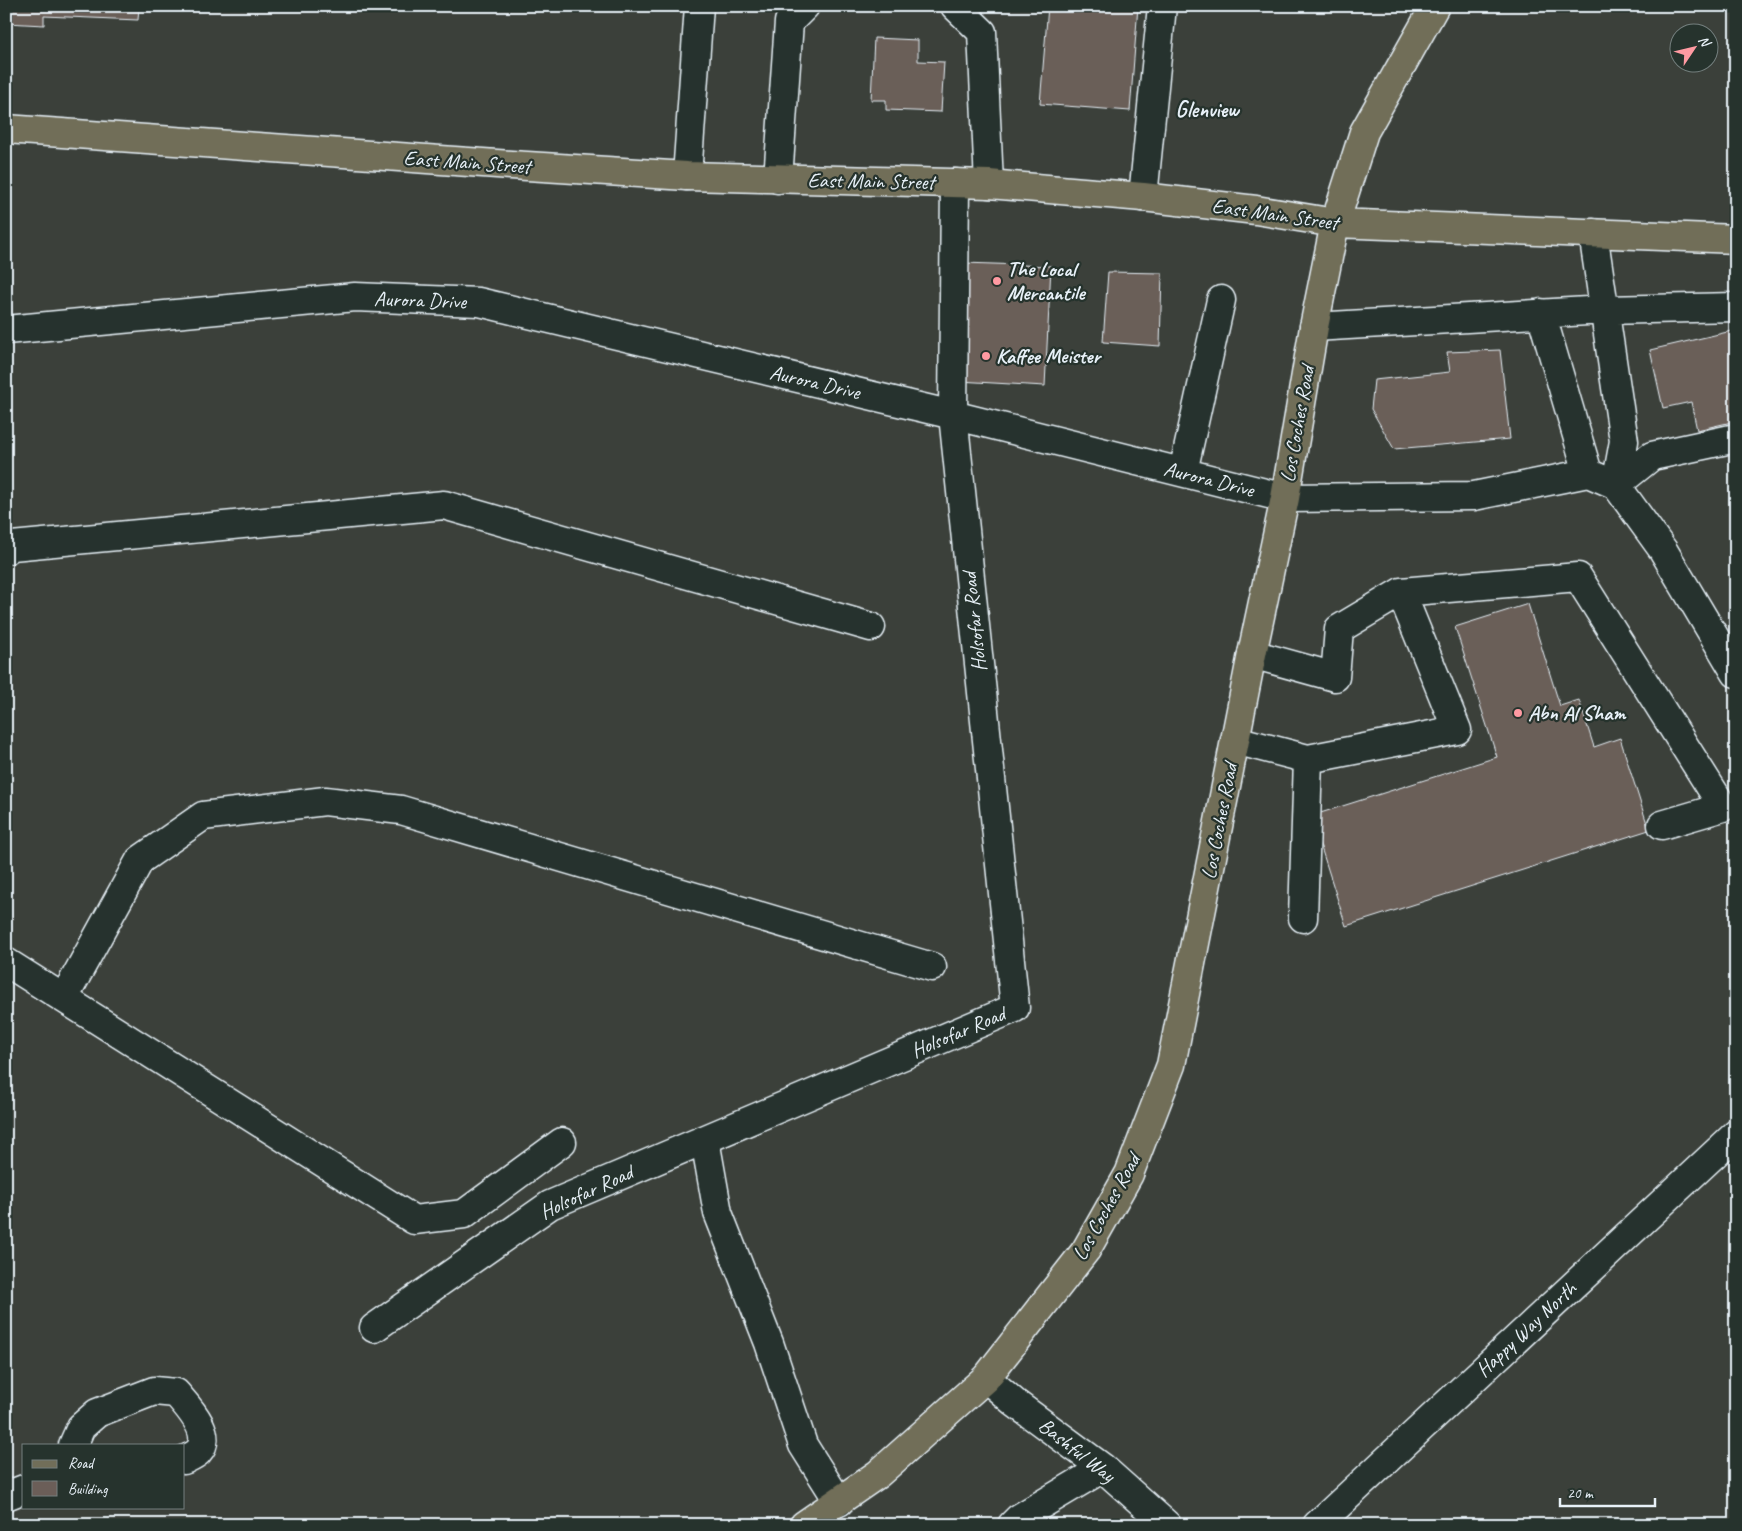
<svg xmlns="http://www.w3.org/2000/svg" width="1742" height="1531" font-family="Caveat,sans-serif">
<rect width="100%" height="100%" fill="#3b403a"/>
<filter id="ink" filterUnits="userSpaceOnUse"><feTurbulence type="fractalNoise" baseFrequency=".02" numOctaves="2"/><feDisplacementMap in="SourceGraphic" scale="10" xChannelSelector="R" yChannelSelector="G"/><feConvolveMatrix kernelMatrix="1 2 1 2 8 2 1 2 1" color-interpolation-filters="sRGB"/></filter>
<g filter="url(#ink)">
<!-- building -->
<path fill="#6b5e58" stroke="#e8f1f8" d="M6,6H139L138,20L44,16V25L6,23Z
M1048,6H1138L1130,111L1040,104Z
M874,38L918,40V61L944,62L941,112L886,110V100H871Z
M964,263L1051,266L1045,386L959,381Z
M1108,272L1162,273L1160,346L1103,342Z
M1736,330V421L1697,430L1691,402L1663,408L1650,350Z
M1500,350L1510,439L1394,449L1371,409L1374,380L1450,372L1447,352Z
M1528,604L1560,706L1579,700L1594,747L1620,738L1649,830L1346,926L1311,816L1497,757L1455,627Z"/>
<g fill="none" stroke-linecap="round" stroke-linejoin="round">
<!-- minor casing -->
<g stroke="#e8f1f8" stroke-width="31">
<path id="minor" d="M955,6L982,32L989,184
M687,176L699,6
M778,179L789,22L805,6
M1143,197L1162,6
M1593,233L1624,441L1616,485
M1541,313L1588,473
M1314,327L1605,310L1736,307
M6,330L355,297L479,302L953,415L1285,498L1474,496L1588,473L1616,485L1663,550L1736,673
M1183,472L1221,300
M1616,485L1652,456L1736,438
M6,550L12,546L444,505L871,627
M1401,592L1578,577L1723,807L1662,825
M1252,654L1335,677L1339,629L1401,592L1457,730L1308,759
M1235,740L1308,759L1303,918
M6,962L414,1220L464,1214L562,1142
M64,998L140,860L203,816L325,801L401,810L932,967
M705,1140L718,1213L769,1343L803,1445L839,1502
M374,1328L550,1205L1015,1008L953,415L955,183
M986,1378L1015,1403L1103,1468L1167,1525
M73,1445L81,1427L97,1413L154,1391L176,1393C187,1406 215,1434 198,1452C195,1455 188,1458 184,1460
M6,1496L24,1489
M1012,1525L1019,1518L1103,1468
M1317,1525L1736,1134"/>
</g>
<!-- major casing -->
<g stroke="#e8f1f8" stroke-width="31">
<path id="major" d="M6,129L511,165L687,176L989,184L1143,197L1256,210L1335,223L1736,239
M804,1525L878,1474L986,1378L1086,1250L1129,1174L1171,1065L1252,654L1285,498L1314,327L1335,223L1364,132L1435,6"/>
</g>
<!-- minor -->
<use href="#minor" stroke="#26332d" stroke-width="28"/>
<!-- major -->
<use href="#major" stroke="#716e59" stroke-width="28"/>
</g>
</g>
<!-- markers -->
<g fill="#ff9aa2" stroke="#26332d" stroke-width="2">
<circle cx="997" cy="281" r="5"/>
<circle cx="986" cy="356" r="5"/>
<circle cx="1518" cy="713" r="5"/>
</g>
<g text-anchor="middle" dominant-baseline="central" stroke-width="4.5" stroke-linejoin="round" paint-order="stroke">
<!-- street labels -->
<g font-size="21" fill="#e8f1f8" stroke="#26332d">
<text transform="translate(467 162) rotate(4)">East Main Street</text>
<text transform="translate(871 181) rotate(1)">East Main Street</text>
<text transform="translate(1275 214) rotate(8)">East Main Street</text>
<text transform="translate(420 300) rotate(2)">Aurora Drive</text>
<text transform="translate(815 382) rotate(13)">Aurora Drive</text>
<text transform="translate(1297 424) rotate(-80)">Los Coches Road</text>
<text transform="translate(1209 479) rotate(14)">Aurora Drive</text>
<text transform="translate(974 622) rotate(-96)">Holsofar Road</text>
<text transform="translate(1219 821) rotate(-79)">Los Coches Road</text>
<text transform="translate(958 1032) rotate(-23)">Holsofar Road</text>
<text transform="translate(586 1192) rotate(-25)">Holsofar Road</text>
<text transform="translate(1106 1207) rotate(-61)">Los Coches Road</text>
<text transform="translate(1526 1329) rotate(-43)">Happy Way North</text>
<text transform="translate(1077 1450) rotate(38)">Bashful Way</text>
</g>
<!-- poi labels -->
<g font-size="21" font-weight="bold" fill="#e8f1f8" stroke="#26332d" text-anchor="start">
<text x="1007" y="269">The Local<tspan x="1007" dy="24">Mercantile</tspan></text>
<text x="996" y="356">Kaffee Meister</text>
<text x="1528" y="713">Abn Al Sham</text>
</g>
<!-- neighbourhood labels -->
<g font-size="22" font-weight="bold" fill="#e8f1f8" stroke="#26332d">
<text x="1207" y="110">Glenview</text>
</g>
</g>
<!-- margin -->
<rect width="1742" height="1531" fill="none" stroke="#26332d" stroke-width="25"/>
<rect x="12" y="12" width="1717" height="1506" fill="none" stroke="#e8f1f8" stroke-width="2" filter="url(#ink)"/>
<!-- legend -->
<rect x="22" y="1444" width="162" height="65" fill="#26332d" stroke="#747f7e"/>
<rect x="32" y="1460" width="25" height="8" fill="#716e59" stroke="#747f7e"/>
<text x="68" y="1468" font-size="15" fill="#e8f1f8">Road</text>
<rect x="32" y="1481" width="25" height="15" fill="#6b5e58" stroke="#747f7e"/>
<text x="68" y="1494" font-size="15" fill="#e8f1f8">Building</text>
<!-- north arrow -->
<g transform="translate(1694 48) rotate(55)"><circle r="24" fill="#26332d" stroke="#747f7e"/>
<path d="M0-4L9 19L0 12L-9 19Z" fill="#ff9aa2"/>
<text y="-8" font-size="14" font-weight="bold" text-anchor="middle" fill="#e8f1f8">N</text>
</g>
<!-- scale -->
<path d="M1560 1498v8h95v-8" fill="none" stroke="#e8f1f8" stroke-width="2.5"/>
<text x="1567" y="1498" font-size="15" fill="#e8f1f8" stroke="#26332d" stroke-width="4" paint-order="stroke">20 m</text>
</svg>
